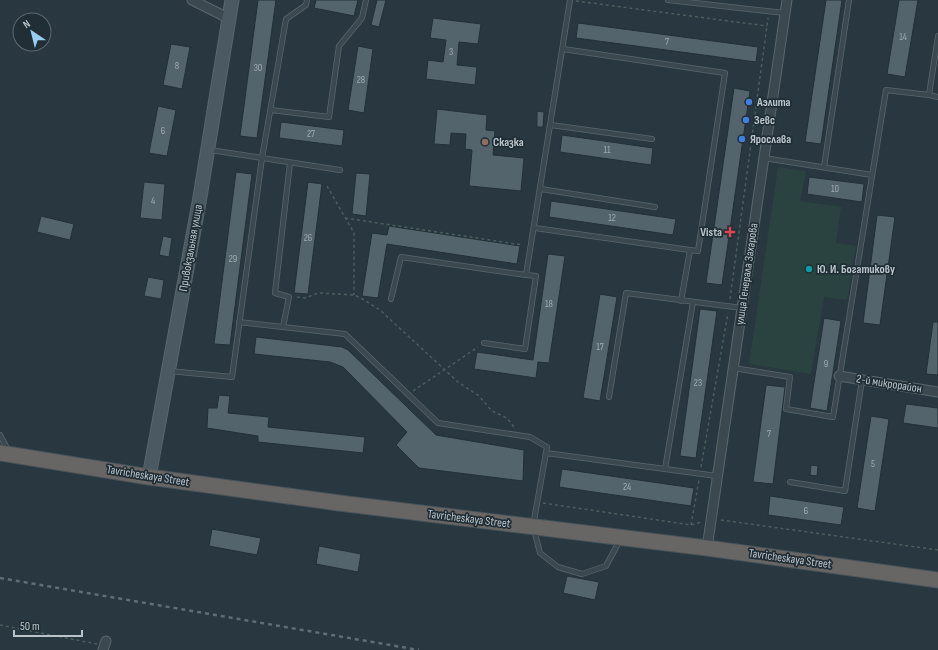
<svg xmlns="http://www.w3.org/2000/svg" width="938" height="650" font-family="'Sofia Sans Condensed',sans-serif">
<rect width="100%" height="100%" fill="#283740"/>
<!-- green -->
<path fill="#2b4340" d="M778,167L806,171L800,201L841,207L836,243L856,246L847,300L824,297L811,374L749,364Z"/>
<!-- building -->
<path fill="#54646c" stroke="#233037" d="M258,0H276L257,138L240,136Z
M316,0H358L354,16L314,8Z
M377,0H386L379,27L371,25Z
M826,0H842L821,144L805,142Z
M899,0H918L905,77L887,74Z
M433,18L481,24L478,44L459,42L457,65L477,67L475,85L426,79L428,60L443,62L446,40L430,38Z
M578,23L758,47L756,62L576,38Z
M171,44L190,47L182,89L163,85Z
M358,46L373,49L364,113L348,110Z
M734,88L750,91L722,285L706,283Z
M158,106L176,110L167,156L149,153Z
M437,109L487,115L486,130L495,131L493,155L524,158L521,191L469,186L472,150L465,149L466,134L451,133L450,145L434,144Z
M537,111L544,112L543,127H537Z
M281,122L344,130L342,146L279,138Z
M562,135L653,148L651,165L560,152Z
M236,172L252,174L230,345L214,344Z
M356,173L370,174L366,216L352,214Z
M809,177L864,184L862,202L807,194Z
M144,182L165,184L162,220L140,218Z
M308,182L322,184L308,294L294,293Z
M551,201L676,219L673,235L549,217Z
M877,215L895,217L880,325L863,323Z
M41,216L74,224L70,240L37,232Z
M389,226L520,246L517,264L387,244L378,298L362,296L372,233L387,235Z
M163,236L172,238L169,257L159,255Z
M548,254L565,256L549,363L538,362L536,378L474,369L477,352L533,360Z
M148,277L164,280L161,299L144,296Z
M600,294L617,297L600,401L583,398Z
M700,309L717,311L696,458L680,456Z
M824,318L841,321L827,411L810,408Z
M933,322H938V375L926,374Z
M256,337L342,347L348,350L436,435L524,450L523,481L419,468L396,445L407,432L343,367L330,362L254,354Z
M766,385L785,387L773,484L753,482Z
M219,395L230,396L228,413L269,417L268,427L365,437L363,453L258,442V436L207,428L208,408H217Z
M906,404L938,408V428L903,423Z
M871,416L889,419L875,511L857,508Z
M811,465L818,466L817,476L810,475Z
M562,469L694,488L691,506L559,487Z
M770,496L844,507L841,525L768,515Z
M212,529L261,538L257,555L209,546Z
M319,546L361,554L358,572L316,564Z
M567,576L599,582L595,600L563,593Z"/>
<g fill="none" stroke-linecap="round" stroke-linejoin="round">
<!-- service casing -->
<g stroke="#5a666d" stroke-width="6">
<path id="service" d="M668,0L785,13
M563,49L725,73L698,251L690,250L681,301
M929,95L938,97
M271,110L329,117L339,46L362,18L366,0
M551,125L652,139
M210,150L340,170
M764,158L872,175
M824,167L849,0
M541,189L655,207
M535,228L690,250
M391,299L401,257L526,275
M239,322L345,334L438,423L530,437L547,447L533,526L540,553L558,567L582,574L606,566L620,540
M283,327L289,297L275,293L290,163
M484,343L525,349L536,276L526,275L570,0
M733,368L790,377L786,409L833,417L886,90L929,95L938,36
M169,371L232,377L262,158L286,19L306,5L307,0
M609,397L626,293L742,308
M0,435L9,452
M546,453L717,476
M665,469L693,302
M790,482L845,491L862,380"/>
</g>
<!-- minor casing -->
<g stroke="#5a666d" stroke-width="11">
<path id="minor" d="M192,0L228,18
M839,376L938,392
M707,548L787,0
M103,650L106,641"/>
</g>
<!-- secondary casing -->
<g stroke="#5a666d" stroke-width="15">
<path id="secondary" d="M149,477L200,197L232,0"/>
</g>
<!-- trunk casing -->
<g stroke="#47535a" stroke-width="17">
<path id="trunk" d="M0,453L149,477L339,503L707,548L938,580"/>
</g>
<!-- path -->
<path stroke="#4a5f5d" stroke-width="1.5" stroke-dasharray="3 3" stroke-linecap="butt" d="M576,1L767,26
M327,186L354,233V295
M345,218L523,245
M297,297L305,298L318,293L354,295L361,298L380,310L458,382L479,396L492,411L507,418L514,427
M730,299L768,18
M413,391L478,347
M701,467L728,313
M543,503L691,525L701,522
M721,520L938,550
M691,525L699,480
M0,625L97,644"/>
<!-- service -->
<use href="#service" stroke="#3c4850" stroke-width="4.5"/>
<!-- minor -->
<use href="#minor" stroke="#3c4850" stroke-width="9"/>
<!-- secondary -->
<use href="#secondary" stroke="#4b5962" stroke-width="13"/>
<!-- trunk -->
<use href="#trunk" stroke="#686665" stroke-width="15"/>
<!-- rail -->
<path stroke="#5f6d76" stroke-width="2.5" stroke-dasharray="4 4" stroke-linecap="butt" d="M0,578L419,650"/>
</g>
<!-- markers -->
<g fill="#3f7fe0" stroke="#212e35" stroke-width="1.5">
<circle cx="749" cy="102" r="4"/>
<circle cx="746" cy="120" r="4"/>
<circle cx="742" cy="139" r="4"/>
</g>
<circle fill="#8d6e63" stroke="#212e35" stroke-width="1.5" cx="485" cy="142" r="4"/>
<path fill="#e0444e" stroke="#212e35" stroke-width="1.5" d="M728 226h4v4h4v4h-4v4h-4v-4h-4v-4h4z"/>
<circle fill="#0f9aa8" stroke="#212e35" stroke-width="1.5" cx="809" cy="269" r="4"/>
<g text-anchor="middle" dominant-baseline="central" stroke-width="3.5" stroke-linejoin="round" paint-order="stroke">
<!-- number labels -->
<g font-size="10" fill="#a0abb2">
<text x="903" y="37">14</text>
<text x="667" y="42">7</text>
<text x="451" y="52">3</text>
<text x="177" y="66">8</text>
<text x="258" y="68">30</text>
<text x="361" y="80">28</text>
<text x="163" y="131">6</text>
<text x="311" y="134">27</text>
<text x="607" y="150">11</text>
<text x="835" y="189">10</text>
<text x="153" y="201">4</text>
<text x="612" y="218">12</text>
<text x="308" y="238">26</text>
<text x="233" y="259">29</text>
<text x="549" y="304">18</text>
<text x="600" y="347">17</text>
<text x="826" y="364">9</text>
<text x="698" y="383">23</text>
<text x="769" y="434">7</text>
<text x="873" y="464">5</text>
<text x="627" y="487">24</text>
<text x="806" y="511">6</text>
</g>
<!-- poi labels -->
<g font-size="12" font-weight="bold" fill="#b9c3ca" stroke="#212e35" text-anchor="start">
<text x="757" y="102">Аэлита</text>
<text x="754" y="120">Зевс</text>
<text x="750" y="139">Ярослава</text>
<text x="493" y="142">Сказка</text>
<text x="722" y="232" text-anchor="end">Vista</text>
<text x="817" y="269">Ю. И. Богатикову</text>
</g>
<!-- street labels -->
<g font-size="12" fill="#b9c3ca" stroke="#212e35">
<text transform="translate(191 248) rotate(-80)">Привокзальная улица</text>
<text transform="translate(747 274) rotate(-82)">улица Генерала Захарова</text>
<text transform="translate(889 384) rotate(9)">2-й микрорайон</text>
<text transform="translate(148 476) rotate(9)">Tavricheskaya Street</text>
<text transform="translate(469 519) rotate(7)">Tavricheskaya Street</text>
<text transform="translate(790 559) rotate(8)">Tavricheskaya Street</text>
</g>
</g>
<!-- north arrow -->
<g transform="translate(32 32) rotate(325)"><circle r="19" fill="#212e35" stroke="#5e6a71"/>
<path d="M0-3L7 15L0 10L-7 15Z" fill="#98cdf0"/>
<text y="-6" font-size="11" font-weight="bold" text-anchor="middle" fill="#b9c3ca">N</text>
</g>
<!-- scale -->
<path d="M14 630v6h68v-6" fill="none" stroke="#b9c3ca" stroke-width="2"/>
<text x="20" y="630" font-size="12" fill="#b9c3ca" stroke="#212e35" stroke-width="3" paint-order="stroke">50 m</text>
</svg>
